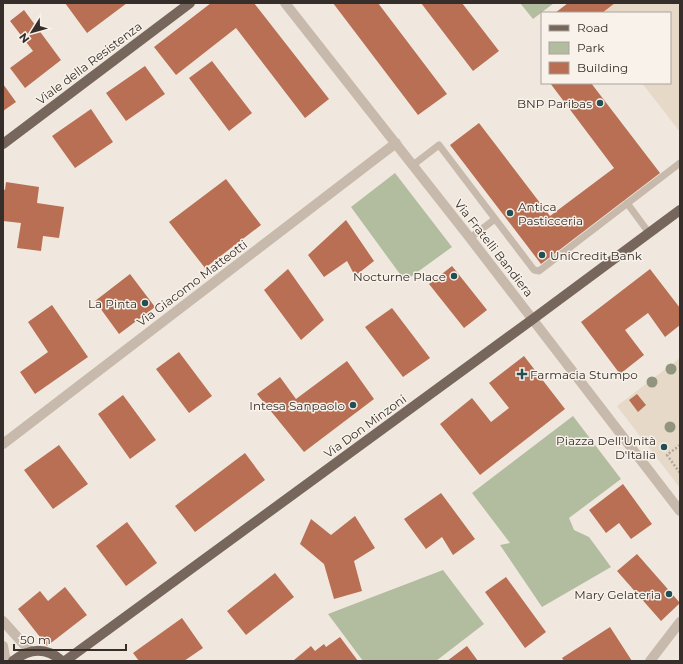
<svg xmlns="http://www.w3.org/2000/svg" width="683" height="664" font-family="Montserrat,sans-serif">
<rect width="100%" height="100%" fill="#f0e8de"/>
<!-- green -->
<path fill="#b2bda0" d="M520,3H554L533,19Z
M395,173L452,247L405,281L351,207Z
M573,416L621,479L569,518L574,530L589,537L611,567L542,607L500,545L510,543L472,493Z
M443,570L484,624L436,661H363L328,614Z"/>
<!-- plaza -->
<path fill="#e6d9c7" d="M615,3H677L680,7V132L642,83H670V13H602Z
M680,358V488L617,406Z"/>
<!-- building -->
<path fill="#b96f53" d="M65,3H127L87,33Z
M211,3H254L329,99L305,118L236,28L176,75L154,47Z
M333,3H378L447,94L418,115Z
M421,3H462L499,51L473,71Z
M568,3H615L602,13H555Z
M24,10L61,60L25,88L10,68L33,51L10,21Z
M212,61L252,113L229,131L189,78Z
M145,66L165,94L126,121L106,93Z
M550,83H591L660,173L541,264L450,145L479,123L550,216L614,168Z
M3,84L16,102L3,111Z
M91,109L113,142L75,168L52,136Z
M226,179L261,225L205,268L169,222Z
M6,182L39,187L37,203L64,207L59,238L43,236L41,251L17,248L21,223L3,221V189L5,190Z
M346,220L374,261L355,276L347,261L324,277L308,255Z
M452,266L487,310L464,328L429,284Z
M288,269L324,320L301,340L264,290Z
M650,269L680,308V325L665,337L648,313L625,330L644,355L620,374L581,322Z
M130,274L155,307L119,334L95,301Z
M52,305L88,357L35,394L20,372L48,352L28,322Z
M392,308L430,358L403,377L365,327Z
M179,352L212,396L189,413L156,369Z
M524,356L565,409L480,475L440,424L472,398L491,422L509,408L489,383Z
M347,361L374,399L304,452L257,394L280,377L296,399Z
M637,394L646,405L638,412L629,400Z
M123,395L156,440L130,459L98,414Z
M59,445L88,484L53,509L24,470Z
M245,453L265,480L195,532L175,506Z
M623,484L652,524L631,539L619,523L606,533L589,510Z
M441,493L475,539L453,555L442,537L426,549L404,519Z
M355,516L375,548L354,561L362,591L334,599L324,564L300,544L311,519L331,535Z
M127,522L157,563L126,586L96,546Z
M637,554L680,603L661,621L617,571Z
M275,573L294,597L246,635L227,611Z
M506,577L546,632L525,648L485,592Z
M65,587L87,615L47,646L18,609L40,591L48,601Z
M182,618L203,648L184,661H139L133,653Z
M610,627L632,661H564L562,658Z
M340,637L358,661H295L294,660L311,646L315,651L324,644L326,647Z
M467,646L478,661H447Z"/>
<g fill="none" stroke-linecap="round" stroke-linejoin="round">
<!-- path -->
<path stroke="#b2a396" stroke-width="2.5" stroke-dasharray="2 2" stroke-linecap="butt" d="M680,445L667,455L680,473"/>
<!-- service -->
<path stroke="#c7b9ab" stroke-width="7" d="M413,165L439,145L534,270L539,271L680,163
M627,203L649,233
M470,238L495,219"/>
<!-- minor -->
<path stroke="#c7b9ab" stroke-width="10" d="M285,3L470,238L680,511
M3,444L396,143
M3,621L30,651
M3,646L6,661
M650,661L680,622"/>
<!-- primary -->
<path stroke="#76665c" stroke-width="10" d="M3,144L190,3
M13,661C30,648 46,647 62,661
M65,661L533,319L680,210"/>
</g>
<!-- trees -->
<g fill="#91957e">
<circle cx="671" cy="369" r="5.5"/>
<circle cx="652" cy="382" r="5.5"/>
<circle cx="670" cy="427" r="5.5"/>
</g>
<!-- markers -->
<g fill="#234e53" stroke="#f8f2ea" stroke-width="1.5">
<circle cx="600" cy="103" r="4"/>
<circle cx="510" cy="213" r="4"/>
<circle cx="542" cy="255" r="4"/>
<circle cx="454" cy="276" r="4"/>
<circle cx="145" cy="303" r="4"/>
<path d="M520 368h4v4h4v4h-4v4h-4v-4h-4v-4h4z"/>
<circle cx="353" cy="405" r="4"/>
<circle cx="664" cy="447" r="4"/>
<circle cx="669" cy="594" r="4"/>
</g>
<g text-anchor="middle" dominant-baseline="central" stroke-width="3" stroke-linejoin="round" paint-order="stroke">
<!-- street labels -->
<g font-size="12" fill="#352e2a" stroke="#f8f2ea">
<text transform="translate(89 63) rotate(-37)">Viale della Resistenza</text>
<text transform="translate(494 248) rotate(52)">Via Fratelli Bandiera</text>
<text transform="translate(192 283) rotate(-37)">Via Giacomo Matteotti</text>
<text transform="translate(365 426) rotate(-36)">Via Don Minzoni</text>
</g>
<!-- poi labels -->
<g font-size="12" fill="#352e2a" stroke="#f8f2ea" text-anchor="end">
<text x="592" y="103">BNP Paribas</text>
<text x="518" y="206" text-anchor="start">Antica<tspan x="518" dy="14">Pasticceria</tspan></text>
<text x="550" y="255" text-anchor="start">UniCredit Bank</text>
<text x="446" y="276">Nocturne Place</text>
<text x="137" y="303">La Pinta</text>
<text x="530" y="374" text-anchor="start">Farmacia Stumpo</text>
<text x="345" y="405">Intesa Sanpaolo</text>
<text x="656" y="440">Piazza Dell'Unità<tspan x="656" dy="14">D'Italia</tspan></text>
<text x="661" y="594">Mary Gelateria</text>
</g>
</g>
<!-- border -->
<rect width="683" height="664" fill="none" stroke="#352e2a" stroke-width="8"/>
<!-- legend -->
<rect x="541" y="12" width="130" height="72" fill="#f8f2ea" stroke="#aaa49d"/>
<rect x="549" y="25" width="20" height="6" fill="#76665c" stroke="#aaa49d"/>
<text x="577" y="32" font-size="12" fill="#352e2a">Road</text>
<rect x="549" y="42" width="20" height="12" fill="#b2bda0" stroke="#aaa49d"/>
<text x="577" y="52" font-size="12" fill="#352e2a">Park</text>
<rect x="549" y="62" width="20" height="12" fill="#b96f53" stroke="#aaa49d"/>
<text x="577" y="72" font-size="12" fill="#352e2a">Building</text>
<!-- north arrow -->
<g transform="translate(32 32) rotate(233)" stroke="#f8f2ea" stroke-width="3" paint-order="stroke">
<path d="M0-3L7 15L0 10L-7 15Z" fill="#352e2a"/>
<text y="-6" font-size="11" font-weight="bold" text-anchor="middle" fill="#352e2a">N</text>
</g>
<!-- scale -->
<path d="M14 644v6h112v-6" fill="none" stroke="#352e2a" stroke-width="2"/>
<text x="20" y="644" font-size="12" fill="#352e2a" stroke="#f8f2ea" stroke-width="3" paint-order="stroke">50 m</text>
</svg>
